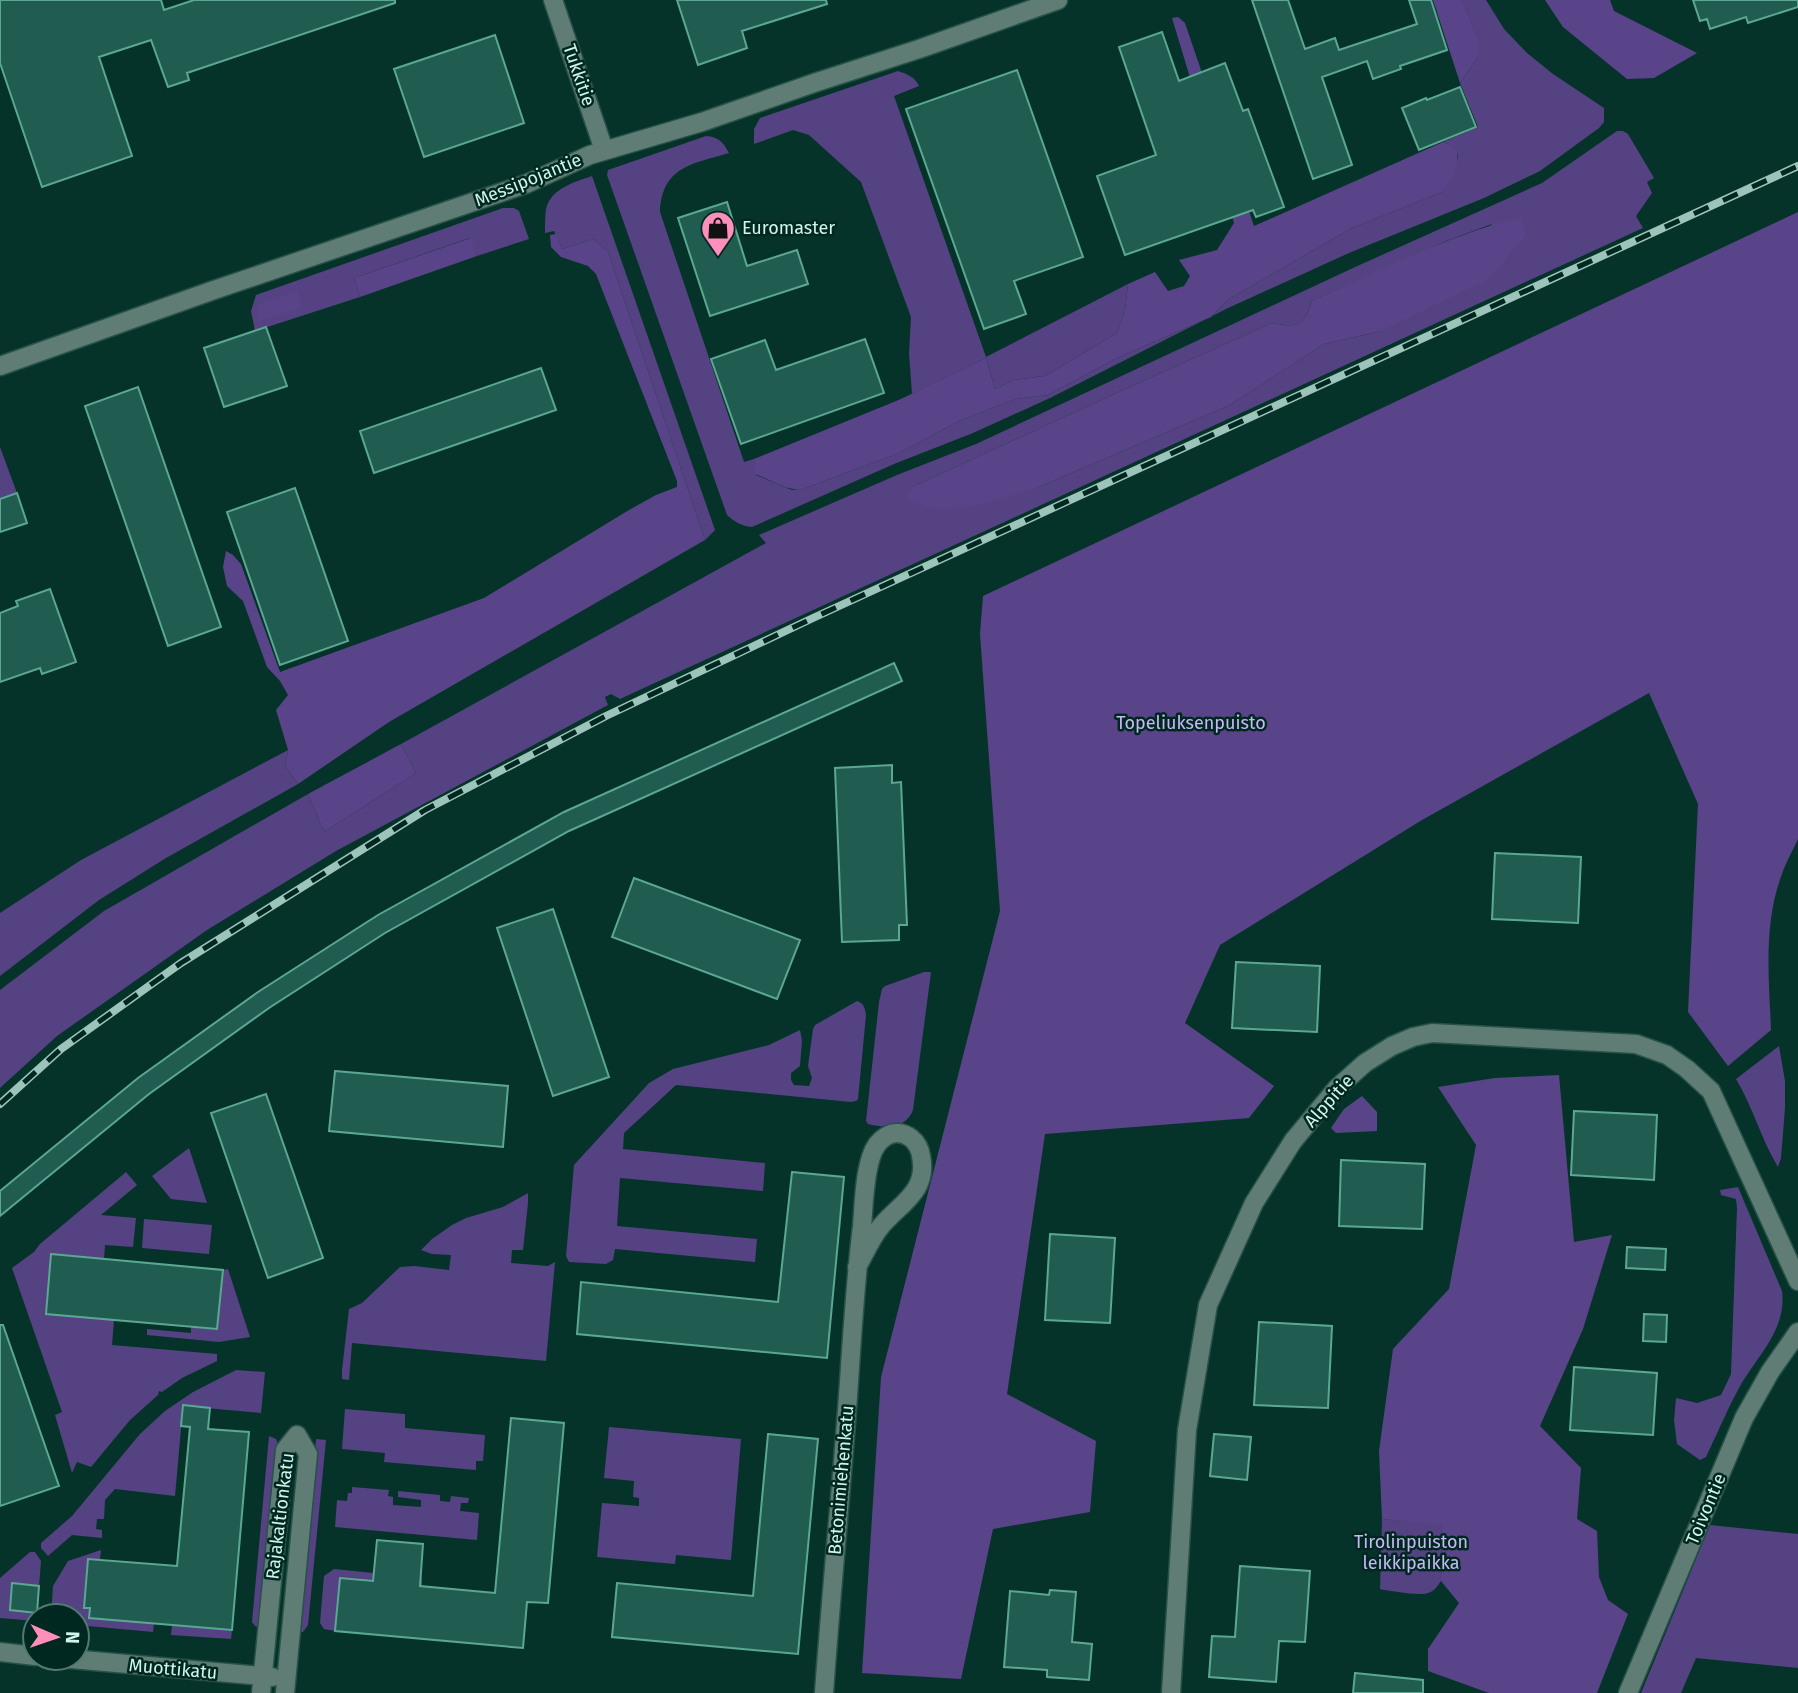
<svg xmlns="http://www.w3.org/2000/svg" width="1798" height="1693" font-family="'Fira Sans',sans-serif">
<rect width="100%" height="100%" fill="#063329"/>
<!-- green -->
<path fill="#554282" fill-rule="evenodd" d="M1462,0H1486L1504,29L1527,53L1553,74L1604,108V122L1599,128L1540,171L1484,198L1349,253L1226,309L1050,398L973,433L894,464L752,527C741,526 735,522 727,515L607,175L608,170L706,136C719,137 723,142 729,153C693,164 662,166 660,212L744,462L754,459L756,475L792,490H800L897,454L959,421L1016,399L1048,395L1115,359L1211,317L1229,299L1352,228L1442,192C1452,174 1472,152 1443,142L1478,127L1460,83L1478,57V40Z
M898,71C907,74 915,77 919,86L894,96L986,357L1128,284L1125,311L1117,333L1045,376L1014,380L995,389L986,358L912,394L909,353L911,317L861,182L809,135L793,130L754,144V129L760,118Z
M1617,131H1623L1628,134L1654,178L1647,182L1652,193L1636,216L1643,228L620,699L611,694L605,697L608,705L336,851L207,930L57,1036L0,1088V990L104,911L308,794L324,832L416,773L401,744L766,543L759,535L897,475L976,444L1353,268L1542,183ZM1492,224L1381,331L1324,344L1230,405L1034,489L906,498L912,487L1123,390L1272,323C1298,328 1303,327 1312,301L1446,241Z
M592,176L715,530L705,540L608,252L594,239L562,249L554,231L545,233C545,226 545,217 546,209C551,188 575,182 592,176Z
M503,208H514L519,211L529,239L477,256L470,238L354,278L360,297L255,331L251,311L256,295Z
M0,447L17,493L0,499Z
M288,750L285,766L298,784L166,858L99,900L0,976V913L81,860Z
M924,972H931L913,1110C906,1129 885,1128 868,1124L866,1121L879,1002L882,989L885,986Z
M857,1001C864,1003 865,1009 866,1015L858,1099L856,1101L851,1102L676,1085L624,1133L623,1149L765,1163L763,1191L620,1178L617,1226L757,1239L755,1262L615,1249L613,1260L606,1264L569,1262L566,1256L574,1165L649,1083L673,1069L769,1045L800,1030L802,1040L800,1066L791,1073V1080L794,1085L809,1086L812,1078L808,1066L813,1029L815,1025Z
M1779,1046L1785,1081V1108L1781,1158L1778,1167C1761,1139 1753,1107 1736,1079Z
M189,1148L207,1203L171,1199L152,1176Z
M126,1172L137,1185L101,1215L136,1218L133,1247L105,1245L104,1259L52,1254L46,1314L114,1320L112,1345L217,1354V1361L182,1378L162,1392L159,1391L158,1395L130,1420L91,1467L77,1462L72,1473L55,1415L62,1412L12,1268L34,1252L40,1244Z
M1738,1187L1782,1291C1787,1330 1757,1356 1739,1388C1727,1410 1717,1434 1706,1457L1700,1460L1677,1444L1674,1420L1676,1398L1697,1403L1721,1395L1731,1374L1737,1208L1736,1199L1721,1195L1720,1190Z
M528,1193V1203L523,1250H512L511,1263L548,1266L555,1262L546,1361L352,1343L349,1380L342,1379V1370L349,1309L362,1303L400,1267L414,1266L449,1270L451,1255L432,1254L421,1250L432,1239L452,1225L466,1218L503,1207Z
M144,1219L212,1225L209,1254L142,1248Z
M228,1269L250,1337L219,1342L147,1335V1329L191,1333V1327L217,1329L223,1270Z
M236,1370L265,1372L261,1413L183,1406L175,1496L115,1489L105,1500L104,1519H97L96,1529L102,1530V1538L72,1535L48,1556L41,1548V1543L72,1516L140,1434L165,1411L193,1392Z
M345,1409L405,1414V1428L485,1435L483,1461H476V1470L384,1462L385,1453L342,1449Z
M609,1427L741,1439L731,1560L676,1555L675,1564L597,1557L602,1503L639,1506V1498L633,1497L634,1481L604,1478Z
M269,1436L276,1439L279,1446L261,1629L255,1626L252,1622Z
M316,1439L326,1440L308,1625L303,1632H297Z
M352,1487L389,1490L388,1496L393,1497V1505L421,1507V1500L398,1497V1491L440,1495V1501L450,1502L451,1496L469,1498L468,1503H461L460,1511L479,1513L477,1540L335,1527L337,1500L347,1501L348,1493H352Z
M1382,1519L1442,1524L1441,1581C1438,1585 1434,1592 1428,1593C1419,1596 1390,1591 1380,1589Z
M1710,1525L1798,1534V1668L1696,1658L1681,1693H1641Z
M101,1550L100,1559H88L84,1607L154,1623L153,1632L77,1625V1616H51L53,1586L68,1561Z
M30,1552H35L41,1561L39,1586L12,1583L10,1610L37,1613L35,1621L0,1618V1578Z
M334,1569L422,1578V1586L340,1578L335,1631L324,1629L320,1623L324,1576Z
M172,1625L232,1630L231,1639L171,1635Z"/>
<!-- forest -->
<path fill="#594489" d="M1433,0H1462L1478,39V57L1460,83Z
M1545,0H1610L1614,11L1697,53L1654,78L1627,79L1563,27Z
M1178,17L1185,23L1254,226L1443,142L1453,146L1457,151L1458,163L1453,177L1442,192L1352,228L1229,299L1211,317L1115,359L1048,395L1016,399L959,421L897,454L800,490C785,490 769,479 755,474L754,459L901,399L986,358L995,389L1014,380L1045,376L1117,333L1125,311L1128,284L1155,272L1168,291L1184,286L1190,276L1179,260L1217,250L1234,223L1172,18Z
M1798,212V839C1793,850 1786,862 1782,874C1763,923 1769,979 1771,1030L1728,1066L1688,1012L1698,804L1649,693L1422,820L1220,945L1185,1023L1274,1086L1249,1118L1045,1134L1007,1394L1096,1441L1090,1512L993,1529L961,1679L862,1673L881,1377L1000,911L980,634L983,596Z
M1522,217L1526,236L1487,280L1381,331L1324,344L1230,405L1034,489L966,508L933,509L905,498L912,487L1123,390L1272,323C1298,328 1303,327 1312,301C1380,270 1448,235 1522,217Z
M556,234L562,249L594,239L608,252L705,540L389,722L298,784L285,766L288,750L276,710L288,695L280,681L267,667L243,601L227,586L223,567L226,551L233,555L241,564L280,672L484,598L629,510L656,495L677,487V481L596,274L588,266L561,257L551,247L550,235Z
M471,238L477,256L360,297L354,278Z
M297,291L303,307L259,321L257,308L263,302Z
M401,744L416,773L324,832L308,794Z
M1559,1075L1574,1242L1612,1235L1583,1329L1540,1426L1581,1468L1577,1519L1597,1531L1599,1577L1608,1600L1628,1614L1597,1693H1489L1428,1671V1649L1459,1603L1441,1581L1442,1525L1382,1519L1379,1451L1393,1349L1449,1289L1476,1145L1438,1087L1495,1078Z
M1362,1096L1377,1112V1131L1336,1133L1331,1128L1344,1109Z"/>
<!-- building -->
<path fill="#205c4f" stroke="#5aa894" stroke-width="2" d="M0,0H161L164,10L194,0H395V3L187,73L189,80L168,87L151,40L99,57L132,156L42,187L0,63Z
M677,0H826L827,4L742,31L747,48L698,65Z
M1252,0H1288L1305,49L1335,38L1339,50L1417,24L1409,0H1431L1447,50L1400,66L1401,69L1373,79L1367,61L1322,77L1352,165L1313,179Z
M1693,0H1798V7L1748,23L1746,17L1710,29L1707,19L1700,21Z
M1162,32L1179,81L1225,63L1243,111L1248,109L1284,207L1256,217L1253,210L1125,255L1097,176L1156,155L1119,47Z
M495,35L524,123L424,157L394,69Z
M1017,70L1083,257L1014,281L1026,314L984,329L906,109Z
M1460,87L1476,127L1419,150L1402,108L1426,98L1427,100Z
M727,202L747,266L797,250L808,284L710,316L678,218Z
M266,327L287,386L224,407L204,348Z
M865,339L884,393L741,444L711,359L765,340L776,370Z
M541,368L556,410L374,473L360,431Z
M138,387L221,627L168,646L85,406Z
M295,488L348,641L280,665L227,512Z
M17,493L27,523L0,532V499Z
M50,589L76,662L42,674L40,668L0,682V613L18,606L16,601Z
M894,663L902,681L569,831L385,933L269,1008L149,1094L0,1216V1191L138,1078L258,992L378,915L564,812Z
M892,765V783L901,782L907,925H899V940L842,942L835,768Z
M1495,853L1581,857L1578,923L1492,919Z
M634,878L800,940L777,999L612,937Z
M553,909L609,1077L553,1096L497,928Z
M1236,962L1320,966L1317,1032L1232,1028Z
M335,1071L508,1086L503,1147L329,1131Z
M266,1094L323,1258L268,1278L211,1113Z
M1574,1111L1657,1115L1654,1180L1571,1175Z
M1341,1160L1425,1164L1422,1229L1339,1226Z
M792,1172L844,1177L827,1358L577,1334L581,1282L778,1302Z
M1050,1234L1115,1238L1110,1323L1045,1320Z
M1627,1247L1666,1249L1665,1270L1626,1268Z
M51,1254L223,1270L217,1329L46,1314Z
M1644,1314L1667,1315L1666,1342L1643,1341Z
M1259,1322L1332,1326L1328,1408L1254,1405Z
M0,1325H3L59,1486L0,1506Z
M1574,1367L1657,1373L1653,1435L1570,1430Z
M183,1405L210,1408L208,1429L249,1432L232,1630L89,1618L90,1608H84L88,1559L177,1566L190,1427L181,1426Z
M511,1418L564,1423L548,1603L527,1602L523,1648L335,1631L340,1578L373,1581L377,1540L423,1544L420,1586L495,1593Z
M768,1434L818,1439L798,1654L612,1637L617,1583L753,1596Z
M1214,1434L1251,1437L1247,1480L1210,1476Z
M1240,1566L1310,1571L1305,1642L1279,1641L1276,1682L1209,1677L1212,1636L1235,1637Z
M12,1583L39,1586L37,1613L10,1610Z
M1050,1590L1076,1592L1072,1642L1092,1644L1089,1680L1047,1677V1670L1004,1667L1010,1591L1049,1595Z
M1355,1673L1423,1680V1693H1353Z"/>
<g fill="none" stroke-linecap="round" stroke-linejoin="round">
<!-- minor casing -->
<g stroke="#265248" stroke-width="21">
<path id="minor" d="M553,0L604,150
M0,366L214,290L526,184L590,155L702,122L814,83L919,49L1058,0
M0,1652L35,1656
M60,1658L272,1677
M261,1693L285,1450L297,1435L308,1454L285,1693
M824,1693C831,1594 841,1495 848,1396C852,1339 855,1283 862,1226C864,1204 864,1179 871,1157C876,1140 893,1125 911,1138C916,1142 920,1149 921,1156C929,1194 896,1205 878,1230C870,1241 864,1255 857,1267
M1171,1693L1187,1430L1208,1305L1254,1203L1293,1141L1337,1088L1365,1063L1392,1046L1413,1037L1432,1033L1636,1044L1667,1055L1687,1069L1711,1091L1798,1281
M1628,1693L1744,1418L1770,1372L1798,1332"/>
</g>
<!-- minor -->
<use href="#minor" stroke="#5f7d75" stroke-width="18"/>
<!-- rail casing -->
<g stroke="#9dc4ba" stroke-width="8">
<path id="rail" d="M0,1104L61,1049L181,963L425,810L606,716L813,618L1798,166"/>
</g>
<!-- rail -->
<use href="#rail" stroke="#002820" stroke-width="5" stroke-dasharray="16" stroke-linecap="butt"/>
</g>
<!-- icons -->
<defs>
<g id="shop-pin" transform="scale(1.75)"><path d="M0 17L-7.5 6A9.5 9.5 0 1 1 7.5 6Z" fill="#fe8ebc" stroke="#002820"/><path d="M-5-2.5h2.3a2.7 3.5 0 0 1 5.4 0H5L5.5 6h-11ZM-1.5-2.5h3a1.5 2.3 0 0 0-3 0Z" fill="#111"/></g>
</defs>
<g fill-rule="evenodd">
<use href="#shop-pin" x="718" y="228"/>
</g>
<g text-anchor="middle" dominant-baseline="central" stroke-width="5" stroke-linejoin="round" paint-order="stroke">
<!-- street labels -->
<g font-size="18" fill="#d0f5ea" stroke="#002820">
<text transform="translate(579 75) rotate(71)">Tukkitie</text>
<text transform="translate(528 180) rotate(-22)">Messipojantie</text>
<text transform="translate(1329 1101) rotate(-48)">Alppitie</text>
<text transform="translate(841 1480) rotate(-85)">Betonimiehenkatu</text>
<text transform="translate(1706 1509) rotate(-67)">Toivontie</text>
<text transform="translate(280 1516) rotate(-83)">Rajakaltionkatu</text>
<text transform="translate(173 1669) rotate(5)">Muottikatu</text>
</g>
<!-- poi labels -->
<g font-size="18" fill="#d0f5ea" stroke="#002820" text-anchor="start">
<text x="742" y="228">Euromaster</text>
</g>
<!-- park labels -->
<g font-size="18" fill="#c7b9f4" stroke="#002820">
<text x="1191" y="723">Topeliuksenpuisto</text>
<text x="1411" y="1542">Tirolinpuiston<tspan x="1411" dy="21">leikkipaikka</tspan></text>
</g>
</g>
<!-- north arrow -->
<g transform="translate(56 1637) rotate(92)"><circle r="33" fill="#002820" stroke="#537a71" stroke-width="2"/>
<path d="M0-5L12 26L0 18L-12 26Z" fill="#fe8ebc"/>
<text y="-10" font-size="19" font-weight="bold" text-anchor="middle" fill="#d0f5ea">N</text>
</g>
</svg>
